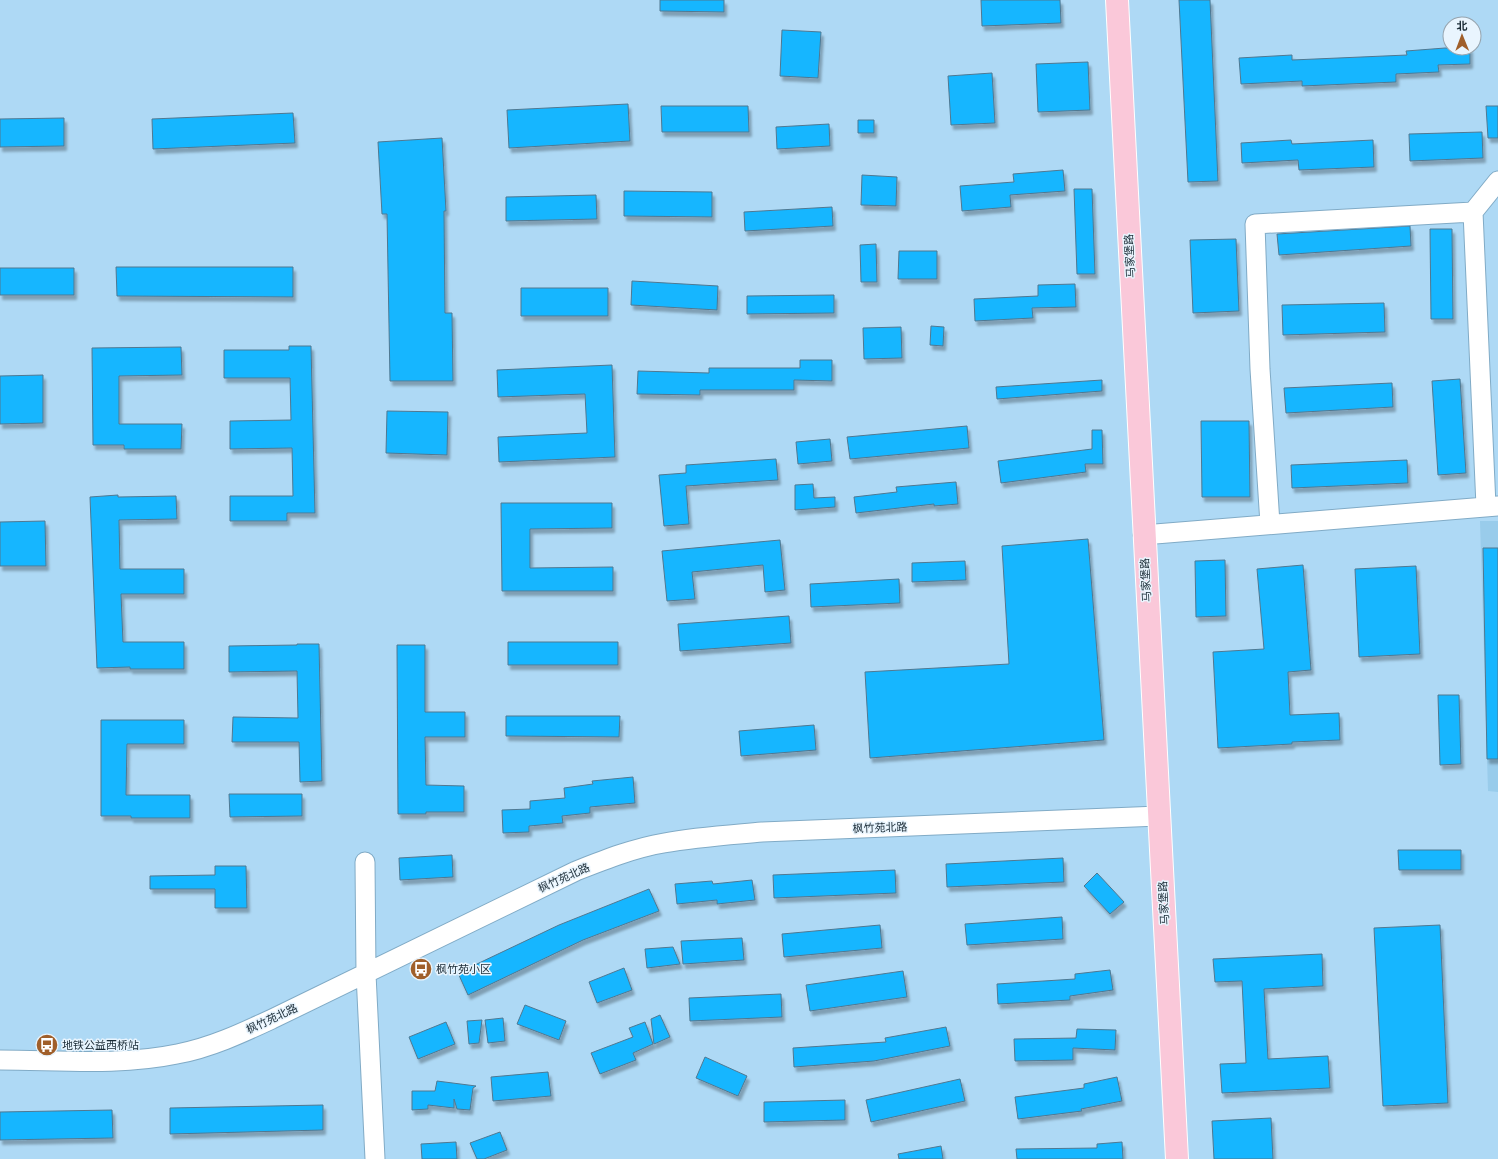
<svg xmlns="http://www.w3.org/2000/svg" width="1498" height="1159" font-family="Raleway,'Noto Sans SC',sans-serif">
<defs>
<filter id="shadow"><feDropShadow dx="2.5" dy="4.5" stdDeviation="1" flood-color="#0004"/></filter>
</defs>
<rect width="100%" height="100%" fill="#aed9f5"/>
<!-- built -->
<path fill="#99cceb" d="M1480,521H1498V792L1488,791Z"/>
<!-- building -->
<path fill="#15b6ff" stroke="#507891" filter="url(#shadow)" d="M660,0H724V12L660,11Z
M981,0H1060L1061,23L982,26Z
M1179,0H1210L1218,181L1188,182Z
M782,30L821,32L818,78L780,76Z
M1445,48H1470V64L1438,65L1439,72L1396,74V82L1302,86V81L1241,84L1239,58L1292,55V60L1407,55L1406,51Z
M1088,62L1090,110L1038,112L1036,64Z
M992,73L995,123L951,125L948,76Z
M628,104L630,141L509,148L507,110Z
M661,106H748L749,132H662Z
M1486,106H1498V138H1488Z
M293,113L295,143L153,149L152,119Z
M64,118V146L0,147V119Z
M858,120H874V133H858Z
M829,124L830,146L777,149L776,127Z
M1482,132L1483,158L1410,161L1409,134Z
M442,138L446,211H444L445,313H452L453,381H390L387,214H382L378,142Z
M1291,140L1292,144L1373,140L1374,167L1299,170L1298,160L1242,163L1241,143Z
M1063,170L1065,191L1010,195L1011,207L962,211L960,186L1014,182L1013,174Z
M862,175L897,177L896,206L861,205Z
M1074,189H1092L1095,274H1077Z
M624,191L712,192V217L624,216Z
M596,195L597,219L506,221V197Z
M832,207L833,226L745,231L744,212Z
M1410,226L1411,246L1279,255L1277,234Z
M1430,229H1452L1453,319H1431Z
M1236,239L1239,311L1193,313L1190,240Z
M876,244L877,282H861L860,245Z
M899,251H937V279H898Z
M116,267H293V297L117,296Z
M0,268H74V295H0Z
M632,281L718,286L717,310L631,305Z
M1075,284L1076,307L1032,308L1033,318L975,321L974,299L1038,296V285Z
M521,288H608V316H521Z
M834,295V313L747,314V296Z
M1384,303L1385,332L1283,335L1282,305Z
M931,326L944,327L943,346L930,345Z
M901,327L902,358L864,359L863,328Z
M289,346H311L315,513H287V521H230V496H293L292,448L230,449V421L291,420L290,378H224V350H289Z
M181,347L182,375L119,376V424H182L181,449H124V445H93L92,348Z
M800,360H832V381L794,380V390H700V395L637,394L638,371L709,373V368H800Z
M612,365L615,457L499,462L498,437L587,433L585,394L498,397L497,370Z
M43,375V423L0,424V376Z
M1460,379L1466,473L1438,475L1432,381Z
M1102,380V391L997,399L996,387Z
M1392,383L1393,407L1286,413L1284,388Z
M387,411L448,412L447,455L386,453Z
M1201,421H1249L1250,497H1202Z
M967,426L969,448L850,459L847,437Z
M1092,430H1102L1103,464H1085L1086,472L1001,483L998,461L1092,449Z
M830,439L832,461L798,464L796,442Z
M776,459L778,480L686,486L689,524L664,526L659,475L686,473V465Z
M1407,460L1408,483L1292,488L1291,465Z
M956,482L958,504L934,506V504L856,513L854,497L897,492L896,487Z
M813,484L814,498L835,497V507L795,510V485Z
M118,495V497L176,496L177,519L119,520L120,569H184V594H121L123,642H184V669H130V667L97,668L90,497Z
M501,503H612V528L530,529V568L613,567V591H502Z
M45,521L46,566H0V522Z
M1088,539L1104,740L870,758L865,672L1009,664L1002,546Z
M780,540L785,590L765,592L763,565L692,572L695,599L667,601L662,551Z
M1483,548H1498V759H1487Z
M1225,560L1226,616L1196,617L1195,561Z
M965,561L966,580L912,582V563Z
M1303,565L1311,670L1288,672L1290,715L1339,713L1340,740L1292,742V744L1218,748L1213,652L1264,649L1257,569Z
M1416,566L1420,654L1359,657L1355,569Z
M899,579L900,603L811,607L810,584Z
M789,616L791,643L680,651L678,624Z
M508,642H618V665H508Z
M297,644H319L322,781L300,782L299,742H232L233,717L298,718L297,671L229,672V646L297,645Z
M397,645H425V712H465V737H425L426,785L464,786V812H426V814H398Z
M1438,695H1459L1461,764L1440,765Z
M506,716H620L619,737L506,736Z
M101,720H184V744H127L126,795H190V818H131V816H101Z
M814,725L816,750L741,756L739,731Z
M633,777L635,803L590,807V813L562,816L563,823L529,826V832L503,833L502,810L530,809V801L565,798L564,788L593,784L592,781Z
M229,794H302V816L230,817Z
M1398,850H1461V870H1399Z
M452,855L453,877L400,880L399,858Z
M1063,858L1064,882L947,887L946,864Z
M215,866H246L247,908H215V889H150V876L215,875Z
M895,870L896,893L774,898L773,875Z
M1097,873L1124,902L1110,914L1084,886Z
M752,880L755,900L717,904V900L677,904L675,884L712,881L713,884Z
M649,889L659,911L583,940L468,995L458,973L559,925Z
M1062,917L1063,939L967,945L965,924Z
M880,925L882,948L784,957L782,934Z
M1440,925L1448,1103L1383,1106L1374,928Z
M742,938L744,960L683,964L681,941Z
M673,947L680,964L647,968L645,949Z
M1322,954L1323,986L1264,989L1268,1059L1328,1056L1330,1088L1222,1093L1220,1064L1246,1063L1242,981L1215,982L1213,959Z
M624,968L632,990L597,1003L589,982Z
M1110,970L1113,990L1070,996V1000L998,1004L997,984L1075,979V974Z
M903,971L907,997L810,1011L806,985Z
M781,994L782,1017L690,1021L689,998Z
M525,1005L566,1021L559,1040L517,1024Z
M660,1015L670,1037L654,1044L651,1019Z
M503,1018L505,1041L488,1043L485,1020Z
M482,1020L479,1043L469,1044L467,1021Z
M446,1022L455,1044L418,1059L409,1037Z
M645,1022L653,1044L633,1053L636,1060L600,1074L591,1053L633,1037L629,1028Z
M946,1027L950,1046L874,1061L794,1067L793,1048L886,1042L885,1038Z
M1077,1029L1116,1030L1115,1050L1073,1048V1060L1015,1061L1014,1039L1076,1038Z
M705,1057L747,1076L738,1096L696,1078Z
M548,1072L551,1096L493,1101L491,1077Z
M1117,1077L1122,1101L1081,1109L1082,1111L1018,1119L1015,1097L1084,1088V1084Z
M960,1079L965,1101L871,1122L866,1100Z
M437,1081L476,1086L473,1088L470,1110L457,1109L454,1099V1108L428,1105V1109L412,1110V1091H435Z
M845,1100V1120L764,1122V1102Z
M323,1105V1130L170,1134V1108Z
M112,1110L113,1138L0,1140V1112Z
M1271,1118L1273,1159H1214L1212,1121Z
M500,1132L507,1150L484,1159H477L470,1143Z
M456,1142L457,1159H422L421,1144Z
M1122,1142L1123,1159H1017L1016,1149L1097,1148V1144Z
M941,1146L943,1159H899L898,1154Z"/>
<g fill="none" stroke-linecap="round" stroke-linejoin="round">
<!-- minor casing -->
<g stroke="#81abc6" stroke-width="21">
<path id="minor" d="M1473,212L1486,506
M1270,524L1260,369L1255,224L1473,212L1498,181
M1143,535L1498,506
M365,862L366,974L375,1159
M0,1060C58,1060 120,1066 177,1054C210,1048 242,1033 272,1019L576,871C604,860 634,848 664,843C696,837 729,835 762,832L1159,816"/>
</g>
<!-- major casing -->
<g stroke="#fff" stroke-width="24">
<path id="major" d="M1117,0L1177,1159"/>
</g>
<!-- minor -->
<use href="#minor" stroke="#fff" stroke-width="19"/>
<!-- major -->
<use href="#major" stroke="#fac8d9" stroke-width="22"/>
</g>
<!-- icons -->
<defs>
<g id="bus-disc" transform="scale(1.15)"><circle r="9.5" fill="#a05f2a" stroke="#e9f5fe"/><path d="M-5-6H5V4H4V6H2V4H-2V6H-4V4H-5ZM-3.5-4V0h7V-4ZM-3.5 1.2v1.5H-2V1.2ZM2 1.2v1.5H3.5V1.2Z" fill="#fff"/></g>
</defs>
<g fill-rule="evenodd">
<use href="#bus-disc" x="421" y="969"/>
<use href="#bus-disc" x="47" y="1045"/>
</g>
<g text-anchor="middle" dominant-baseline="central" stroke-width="3" stroke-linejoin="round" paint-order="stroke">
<!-- street labels -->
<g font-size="11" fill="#192a35" stroke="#e9f5fe">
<text transform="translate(1130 256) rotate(-93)">马家堡路</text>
<text transform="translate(1146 580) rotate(-93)">马家堡路</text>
<text transform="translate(880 828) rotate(-2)">枫竹苑北路</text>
<text transform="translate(564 878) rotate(-24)">枫竹苑北路</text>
<text transform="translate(1164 903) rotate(-93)">马家堡路</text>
<text transform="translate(272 1019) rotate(-25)">枫竹苑北路</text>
</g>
<!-- poi labels -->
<g font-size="11" fill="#192a35" stroke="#e9f5fe" text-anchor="start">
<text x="436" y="969">枫竹苑小区</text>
<text x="62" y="1045">地铁公益西桥站</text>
</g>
</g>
<!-- north arrow -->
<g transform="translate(1462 36) rotate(359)"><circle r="19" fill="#e9f5fe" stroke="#96a4ae"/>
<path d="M0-3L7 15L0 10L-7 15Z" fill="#a05f2a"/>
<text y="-6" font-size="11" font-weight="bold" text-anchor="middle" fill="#192a35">北</text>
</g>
</svg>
